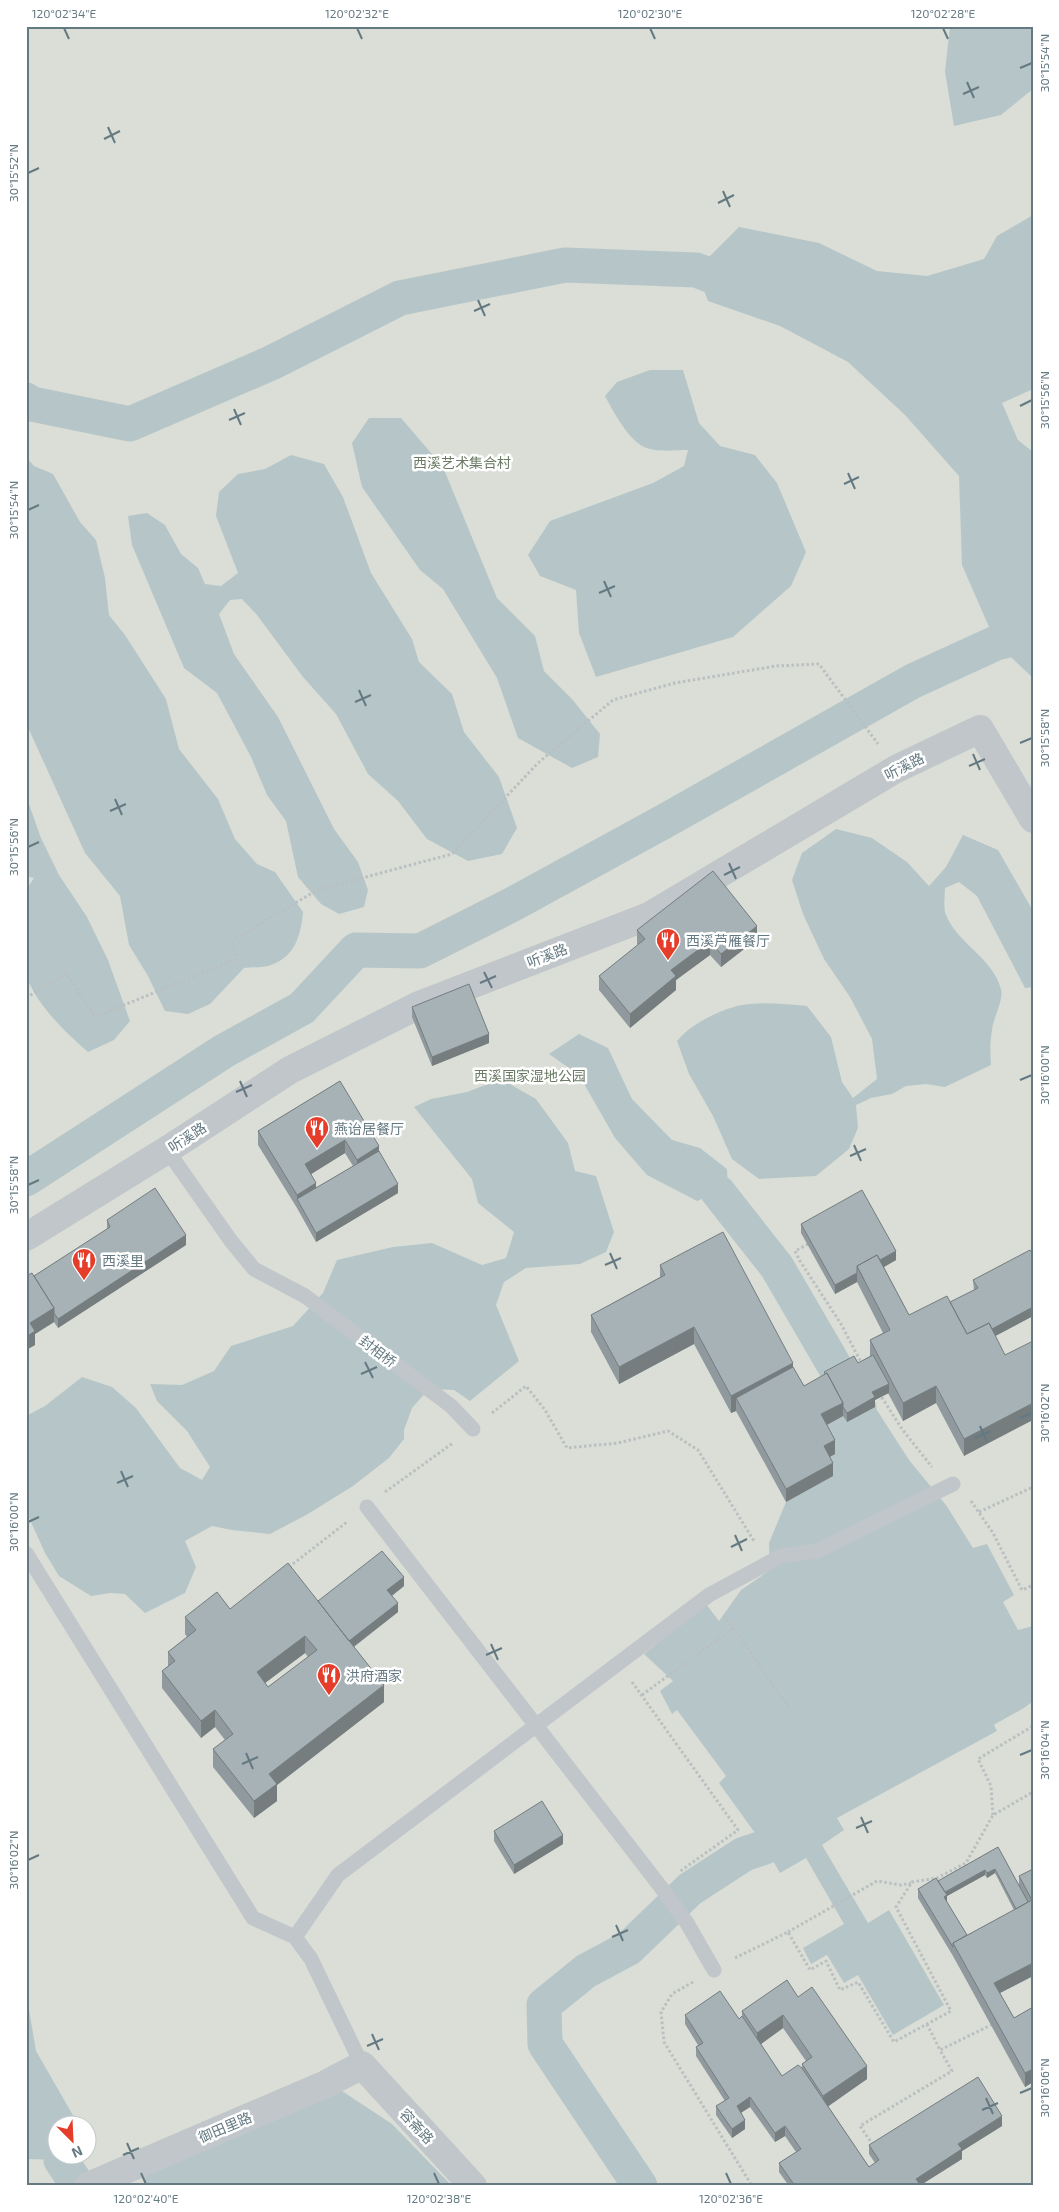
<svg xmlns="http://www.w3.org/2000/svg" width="1059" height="2212" font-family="'Exo 2','Noto Sans SC',sans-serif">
<rect width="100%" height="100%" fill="#f9f9f7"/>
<!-- green -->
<path fill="#daded6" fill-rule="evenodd" d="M26,26H1033V2186H26ZM58,2124H88V2154H58Z"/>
<!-- water -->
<path fill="#b6c6c8" d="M950,26H1033V89L1001,115L954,126L945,72Z
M1033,215V389L1002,403L1018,440L1033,452V678L996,643L962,565L959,476L905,415L848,362L780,326L708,301L696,270L739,227L819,243L877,271L927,276L984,259L997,236Z
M650,370H683L699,423L720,446L755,455L777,483L806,552L791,586L733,637L596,677L579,633L576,590L540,576L528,555L550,521L653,483L684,466L688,450C675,450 654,453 642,446C627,437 613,411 605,396L617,382Z
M369,418H401L443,467L497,598L535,636L544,671L572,699L600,734L598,757L572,768L518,738L497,678L443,589L420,570L362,487L352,443Z
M291,455L324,464L343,497L371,573L412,639L419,662L452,694L464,732L499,777L517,828L502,854L468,861L427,839L398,801L368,774L336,714L303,677L257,615L242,599L230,600L219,614L234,654L278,717L334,829L358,862L368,890L364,907L339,914L321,904L298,877L286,821L267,795L251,757L217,693L184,668L132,545L128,516L147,513L165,525L181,554L198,568L205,584L221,586L238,573L216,516L219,492L238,474L265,469Z
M26,457L34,466L53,474L80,522L96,540L105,578L109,615L125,635L166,699L179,749L218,799L235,839L257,864L275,872L303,912C301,935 295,957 271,965C263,968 252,967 244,968L210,1004L188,1014L165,1011L148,976L129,945L120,896L85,853L26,723Z
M26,796L41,838L59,875L87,917L108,960L130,1021L114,1040L88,1052C66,1033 38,1006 27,978C23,968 26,906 26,890L34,878L26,876Z
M836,829L872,838L907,862L929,886L946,867L963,835L998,850L1033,911V987L1025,988L977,896L959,882L945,888C945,896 943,908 946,915C958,944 993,958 1001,989C1004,1000 993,1018 992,1030C990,1042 990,1053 991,1065L945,1087L926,1084L906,1086L892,1094L871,1098L856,1105L858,1128L849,1149L816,1176L759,1179L732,1159L713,1116L689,1074L677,1041C691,1024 716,1012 737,1006C758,1001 785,1004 807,1006L831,1037L842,1082L853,1098L877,1079L872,1039L850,997L824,959L803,914L792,880L802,853Z
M579,1034L608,1048L632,1099L672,1140L700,1148L727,1169L728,1188L697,1201L647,1175L615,1138L579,1075L549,1054Z
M501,1079L536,1099L568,1143L575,1171L596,1176L614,1232L606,1252L580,1264L526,1268L504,1282L496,1305L519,1361L470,1401L454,1390L429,1389L412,1408L404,1430V1439L389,1458L353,1486L308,1514L270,1534L232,1530L212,1526L185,1541L196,1567L185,1593L145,1613L125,1594L110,1593L91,1596L59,1576L45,1553L26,1511V1416L45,1406L82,1377L112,1387L136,1408L180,1468L202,1480L210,1467L187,1431L157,1401L150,1384L182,1385L214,1371L231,1346L293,1326L323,1293L337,1260L393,1247L432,1243L482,1265L506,1258L514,1232L478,1203L472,1179L414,1107L431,1099L467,1092Z
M875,1407L909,1460L946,1505L973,1548L987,1544L1014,1595L1003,1602L1018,1630L1033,1626V1679L1020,1690L1025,1704L992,1721L997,1731L837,1818L844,1830L822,1845L868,1923L889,1910L944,2005L893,2035L858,1975L844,1983L827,1955L811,1964L803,1948L844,1924L806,1858L780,1873L765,1847L719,1783L726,1776L677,1710L672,1714L660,1691L673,1681L644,1654L706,1604L719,1621L741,1590L770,1570L769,1543L786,1502L833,1476L824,1460L835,1454L821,1428L843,1416L847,1422Z
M26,1992L36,2051L78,2124H58V2154L72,2155L61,2160L26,2159Z
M342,2091L392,2124L452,2186H145L141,2174Z"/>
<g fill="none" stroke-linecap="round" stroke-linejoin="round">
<!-- canal -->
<path stroke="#b6c6c8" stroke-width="35" d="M26,400L32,404L130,424L271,363L400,298L565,265L696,270L740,287
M26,1179L224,1051L302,1008L356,950L420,951L515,903L663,822L913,681L996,643L1033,634
M718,1192L777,1267L859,1408
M981,1712L1015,1693L1033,1679
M61,2160L78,2186
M640,2186L545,2044L544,2005L586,1971L629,1948L690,1889L744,1854L765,1847L806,1823"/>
<!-- path -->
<path stroke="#babfc1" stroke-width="3" stroke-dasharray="2.5 2.5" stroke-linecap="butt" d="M26,998L66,973L95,1017L236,959L232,941L317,890L452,854L538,763L613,700L675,683L776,666L819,664L878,744
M808,1244L795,1251L800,1261L841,1324L862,1364
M879,1393L902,1429L932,1467
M492,1413L526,1386L545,1410L567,1448L618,1443L668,1431L698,1450L754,1541
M385,1492L453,1443
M971,1501L993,1533L1022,1590L1033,1585
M979,1512L1033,1487
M289,1567L347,1522
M724,1615L791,1710
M632,1682L738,1830L679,1872
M642,1695L733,1628
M993,1815L991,1786L978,1759L1033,1726
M788,1932L877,1881L901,1885L911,1883
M735,1958L788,1932L810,1970L826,1961L840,1990L858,1982L894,2042L951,2011L896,1907L912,1882L937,1878L966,1863L993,1815L1033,1792
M693,1982L672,1994L661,2012L664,2042L752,2186
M927,2024L940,2050
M873,2145L860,2126L952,2071L940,2050L991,2025"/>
<!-- service -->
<path stroke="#c0c6c9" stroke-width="15" d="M167,1150L231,1241L254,1269L305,1296L451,1406L473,1429
M367,1507L660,1886L687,1923L714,1970
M26,1553L253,1918L295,1937
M362,2065L311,1959L295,1937L338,1875L709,1595L781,1556L817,1551L953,1484"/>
<!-- minor -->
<path stroke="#c0c6c9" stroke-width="28" d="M26,1237L167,1150L290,1070L419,1005L649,916L896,769L980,729L1033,819
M88,2186L326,2084L362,2065L473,2186"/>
</g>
<!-- wall -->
<path fill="#90999d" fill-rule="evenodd" d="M637,930L757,939L721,967L710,955L676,980V990L630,1028L599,990V976L638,945L637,944Z
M412,1007L489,1043L432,1066L412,1017Z
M340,1081L379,1151L398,1193L316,1242L297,1208L258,1145V1131ZM345,1153L353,1166L316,1188L310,1174Z
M107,1220L186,1245L58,1328L54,1322L35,1334V1345L26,1350V1276H34L107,1229Z
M801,1224L896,1260L884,1267L909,1315L950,1302L974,1290L973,1280L1033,1255V1316L995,1336L964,1456L936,1403L903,1421L888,1393L875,1400V1407L847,1422L843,1416L827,1425L835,1454L830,1457L833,1476L786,1502L736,1411L731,1413L694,1344L619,1384L591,1332V1315L660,1277V1265L793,1367L804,1386L824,1375V1372L858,1363L870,1356V1340L883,1333L857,1282L835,1294L801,1233Z
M404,1586L392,1596L398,1612L354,1647L384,1702L277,1785V1801L254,1818L213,1767V1749L225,1740L215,1727L201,1738L162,1688V1671L168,1666V1652L187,1637L185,1634V1617L230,1609L318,1601ZM305,1653L308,1657L268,1687L265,1683Z
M494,1831L563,1844L514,1874L494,1841Z
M998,1847L1019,1886V1876L1033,1869V1976L1000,1993L1014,2018L1033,2007V2082L1025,2087L953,1956L918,1898V1889L938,1881ZM995,1873L1014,1910L967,1935L947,1903V1896L985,1875L987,1878Z
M798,1997L867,2079L828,2106L869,2167L875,2163L869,2154V2145L1002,2126L962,2151V2159L921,2185V2186H789L779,2172V2163L796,2152L785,2136L775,2142L750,2107L741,2113L745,2129L732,2138L716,2115V2106L725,2101L696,2056V2047L698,2045L685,2024V2015L739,2019L742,2016V2011ZM783,2028L806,2061L802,2064V2068L782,2076L761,2044Z"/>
<!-- shaded-wall -->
<path fill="#757d7f" d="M757,926V939L721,967V954Z
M710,941V955L676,980V990L630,1028V1014L671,970Z
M489,1034V1043L432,1066V1057Z
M345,1140V1153L305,1178V1164Z
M379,1146V1160L357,1173V1160Z
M316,1183V1197L297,1199V1195Z
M398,1184V1193L316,1242V1233Z
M186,1235V1245L58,1328V1319Z
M896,1251V1260L863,1279L859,1271Z
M857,1273V1282L835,1294V1285Z
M1033,1307V1316L967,1351V1342Z
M54,1308V1322L35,1334V1345L26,1350V1337L30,1323Z
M694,1327V1344L619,1384V1367Z
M793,1363V1380L736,1398V1411L731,1413V1396Z
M889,1384V1393L875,1400V1407L847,1422V1413L872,1392Z
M936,1386V1403L903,1421V1403Z
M843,1403V1416L821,1428V1414Z
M1033,1403V1420L964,1456V1439Z
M835,1440V1454L824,1460V1446Z
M833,1463V1476L786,1502V1489Z
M404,1577V1586L387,1599V1590Z
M398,1603V1612L345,1653V1644Z
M305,1636V1653L257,1689V1672Z
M384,1685V1702L277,1785V1801L254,1818V1801L269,1774Z
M215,1710V1727L201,1738V1721Z
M563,1835V1844L514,1874V1865Z
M995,1869V1873L987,1878V1873Z
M985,1870V1875L947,1896V1904L943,1894Z
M1033,1963V1976L994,1996V1983Z
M783,2015V2028L757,2047V2033Z
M867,2066V2079L823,2110V2096Z
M1033,2069V2082L1025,2087V2073Z
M750,2097V2107L737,2115V2106Z
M1002,2116V2126L962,2151V2159L919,2186L916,2179L958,2144Z
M745,2120V2129L732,2138V2129Z
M785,2126V2136L775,2142V2133Z"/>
<!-- building -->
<path fill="#a7b2b6" stroke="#757d7f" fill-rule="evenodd" d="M713,871L757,926L721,954L710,941L671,970L676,976L630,1014L599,976L645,939L637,930Z
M469,984L489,1034L432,1057L412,1007Z
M340,1081L379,1146L357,1160L345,1140L305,1164L316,1183L297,1195L258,1131Z
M379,1151L398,1184L316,1233L297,1199Z
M155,1188L186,1235L58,1319L54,1313V1308L34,1276L110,1227L107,1220Z
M862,1190L896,1251L880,1260L877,1255L857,1266V1273L835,1285L801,1224Z
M723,1232L793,1363L731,1396L694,1327L619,1367L591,1315L665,1275L660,1265Z
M1030,1250L1033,1255V1307L992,1329L989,1323L967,1334L950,1302L978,1288L973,1280Z
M877,1255L909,1315L947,1296L967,1334L989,1323L1005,1355L1033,1341V1403L964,1439L936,1386L903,1403L870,1340L890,1330L857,1266Z
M32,1273L54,1308L30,1323L35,1331L26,1337V1276Z
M873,1355L889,1384L872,1392L875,1397L847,1413L843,1407V1403L827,1373L826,1374L824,1372L854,1356L858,1363Z
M793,1367L804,1386L827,1373L843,1403L821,1414L835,1440L824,1446L833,1463L786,1489L736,1398Z
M382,1551L404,1577L387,1590L398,1603L349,1641L318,1601Z
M288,1563L384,1685L269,1774L277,1784L254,1801L213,1749L233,1734L215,1710L201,1721L162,1671L175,1661L168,1652L196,1630L185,1617L217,1592L230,1609ZM305,1636L317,1650L268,1687L257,1672Z
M542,1801L563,1835L514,1865L494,1831Z
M998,1847L1028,1902L1016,1909L995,1869L987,1873L985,1870L945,1892L938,1881Z
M1033,1869V1963L994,1983L1014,2018L1033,2007V2069L1025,2073L953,1943L1032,1900L1019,1876Z
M936,1878L947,1895L944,1897L967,1935L953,1943V1947L918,1889Z
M787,1980L798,1997L812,1987L867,2066L823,2096L802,2064L812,2057L783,2015L757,2033L742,2011Z
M720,1991L739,2019L742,2016L782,2076L798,2065L802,2068L869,2167L879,2160L869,2145L978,2077L1002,2116L958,2144L962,2149L916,2179L921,2186H795L779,2163L801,2149L785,2126L775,2133L750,2097L737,2106L745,2120L732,2129L716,2106L729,2098L696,2047L703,2043L685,2015Z"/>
<!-- ticks -->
<path fill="none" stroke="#647982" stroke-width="2" d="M64,28L69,39M357,28L362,39M650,28L655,39M943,28L948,39M1020,68L1032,63M967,82L974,98M963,94L979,87M108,127L115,143M104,139L120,131M28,173L39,168M723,191L730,207M718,203L734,195M478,300L485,316M474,311L490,304M1020,406L1032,400M234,409L241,425M229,420L245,413M848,473L855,489M844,484L859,477M28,510L39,505M604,581L611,597M599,593L615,586M359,690L366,706M355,702L371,695M1020,743L1032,738M973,754L980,770M969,766L985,759M115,799L122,815M110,811L126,804M28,847L39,842M729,863L736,879M724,875L740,867M484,972L492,988M480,983L496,976M1020,1080L1032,1075M240,1081L247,1097M236,1092L252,1085M854,1145L861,1161M850,1156L866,1149M28,1185L39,1180M610,1253L617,1269M605,1265L621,1258M365,1362L373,1378M361,1374L377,1367M1020,1418L1032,1413M980,1426L987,1442M975,1438L991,1431M121,1471L128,1487M117,1483L133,1476M28,1522L39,1517M735,1535L742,1551M731,1547L747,1539M491,1644L498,1660M486,1655L502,1648M246,1753L253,1769M1020,1755L1032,1750M242,1764L258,1757M861,1817L868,1833M856,1828L872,1821M28,1860L39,1855M616,1925L623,1941M612,1937L628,1930M372,2034L379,2050M367,2046L383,2039M1020,2093L1032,2088M986,2098L993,2114M982,2110L998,2103M127,2143L134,2159M123,2155L139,2148M141,2173L146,2184M434,2173L439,2184M726,2173L731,2184"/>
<!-- icons -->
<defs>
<g id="restaurant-pin" transform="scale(1.25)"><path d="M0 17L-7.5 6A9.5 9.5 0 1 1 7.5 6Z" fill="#e63c2a" stroke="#fff"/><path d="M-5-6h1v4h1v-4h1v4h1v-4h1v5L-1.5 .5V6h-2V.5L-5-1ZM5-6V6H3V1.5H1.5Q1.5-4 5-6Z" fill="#fff"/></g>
</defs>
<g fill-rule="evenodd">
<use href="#restaurant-pin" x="668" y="940"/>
<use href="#restaurant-pin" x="317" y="1128"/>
<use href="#restaurant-pin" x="84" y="1260"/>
<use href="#restaurant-pin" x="329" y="1675"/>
</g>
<g text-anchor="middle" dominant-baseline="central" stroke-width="5" stroke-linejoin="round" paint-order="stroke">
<!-- park labels -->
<g font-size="14" fill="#6a7a63" stroke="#fff">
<text x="462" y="462">西溪艺术集合村</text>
<text x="530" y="1075">西溪国家湿地公园</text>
</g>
<!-- street labels -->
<g font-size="14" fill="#647982" stroke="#fff">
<text transform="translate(904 766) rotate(-27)">听溪路</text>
<text transform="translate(547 955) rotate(-21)">听溪路</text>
<text transform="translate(187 1137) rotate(-33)">听溪路</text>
<text transform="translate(378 1351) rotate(37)">封相桥</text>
<text transform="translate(417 2126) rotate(47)">容斋路</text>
<text transform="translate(225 2127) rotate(-23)">御田里路</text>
</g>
<!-- poi labels -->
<g font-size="14" fill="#647982" stroke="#fff" text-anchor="start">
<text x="686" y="940">西溪芦雁餐厅</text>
<text x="334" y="1128">燕诒居餐厅</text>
<text x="102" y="1260">西溪里</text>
<text x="346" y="1675">洪府酒家</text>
</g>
</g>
<!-- border -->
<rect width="1059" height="2212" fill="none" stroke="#ffffff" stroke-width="55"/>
<!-- north arrow -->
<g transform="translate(72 2140) rotate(156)"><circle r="24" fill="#ffffff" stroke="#c1c9cd"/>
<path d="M0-4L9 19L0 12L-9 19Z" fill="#e63c2a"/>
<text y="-8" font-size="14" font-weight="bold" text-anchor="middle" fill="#647982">N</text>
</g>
<rect x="28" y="28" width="1004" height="2156" fill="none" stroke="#647982" stroke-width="2"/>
<g font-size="12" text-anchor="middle" fill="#647982">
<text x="64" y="18">120°02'34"E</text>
<text x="357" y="18">120°02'32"E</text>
<text x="650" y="18">120°02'30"E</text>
<text x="943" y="18">120°02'28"E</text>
<text transform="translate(1045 63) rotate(-90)" y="4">30°15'54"N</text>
<text transform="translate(14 173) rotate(-90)" y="4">30°15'52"N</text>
<text transform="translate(1045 400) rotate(-90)" y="4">30°15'56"N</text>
<text transform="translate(14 510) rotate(-90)" y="4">30°15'54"N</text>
<text transform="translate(1045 738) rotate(-90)" y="4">30°15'58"N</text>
<text transform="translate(14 847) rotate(-90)" y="4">30°15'56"N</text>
<text transform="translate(1045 1075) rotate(-90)" y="4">30°16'00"N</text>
<text transform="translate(14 1185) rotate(-90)" y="4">30°15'58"N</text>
<text transform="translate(1045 1413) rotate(-90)" y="4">30°16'02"N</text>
<text transform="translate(14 1522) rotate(-90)" y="4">30°16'00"N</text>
<text transform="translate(1045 1750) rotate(-90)" y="4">30°16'04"N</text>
<text transform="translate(14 1860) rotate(-90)" y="4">30°16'02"N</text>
<text transform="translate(1045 2088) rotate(-90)" y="4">30°16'06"N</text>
<text x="146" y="2203">120°02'40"E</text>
<text x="439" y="2203">120°02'38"E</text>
<text x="731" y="2203">120°02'36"E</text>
</g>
</svg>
